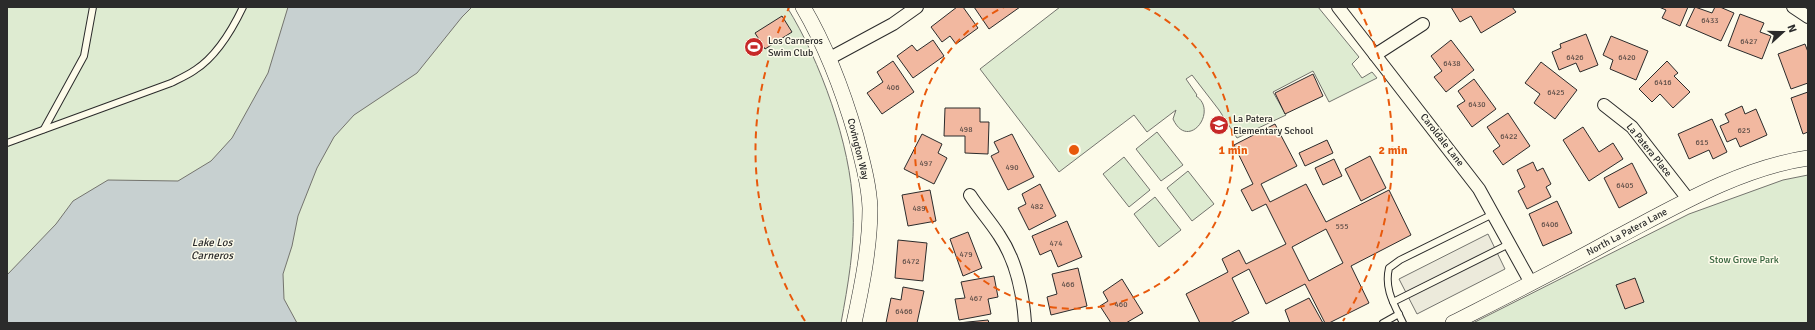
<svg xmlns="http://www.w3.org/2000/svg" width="1815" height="330" font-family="Signika,sans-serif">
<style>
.green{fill:#deebd1;stroke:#74746e}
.parking{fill:#eceadb;stroke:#74746e}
.water{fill:#c7d0d0;stroke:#74746e}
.building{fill:#f2b8a0;stroke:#2b2b2b;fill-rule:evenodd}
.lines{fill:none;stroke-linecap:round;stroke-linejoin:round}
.service-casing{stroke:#2b2b2b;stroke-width:8}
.minor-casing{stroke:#2b2b2b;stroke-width:14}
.tertiary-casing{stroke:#2b2b2b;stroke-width:16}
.service{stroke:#fdfbea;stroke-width:6}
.minor{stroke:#fdfbea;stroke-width:12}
.tertiary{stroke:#fdfbea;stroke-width:15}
.ring{fill:none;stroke:#e8590c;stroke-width:2;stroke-dasharray:7 5}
.labels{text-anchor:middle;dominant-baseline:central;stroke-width:3;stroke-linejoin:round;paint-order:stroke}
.number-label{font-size:8px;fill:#5d4e48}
.poi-label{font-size:10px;fill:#2b2b2b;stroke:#fdfbea;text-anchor:start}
.street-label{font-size:10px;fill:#2b2b2b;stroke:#fdfbea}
.park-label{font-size:10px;fill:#34623c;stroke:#fdfbea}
.water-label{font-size:11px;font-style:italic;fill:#2b2b2b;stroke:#fdfbea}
.centre{fill:#e8590c;stroke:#fdfbea;stroke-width:2}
.ring-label{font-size:12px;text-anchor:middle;font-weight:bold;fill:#e8590c;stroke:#fdfbea;stroke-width:3;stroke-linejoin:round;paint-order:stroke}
</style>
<rect width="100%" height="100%" fill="#fdfbea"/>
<g class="green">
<path d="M7 7H787C820 60 851 145 853 208 855 246 848 285 841 323H7Z"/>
<path d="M1060 7H1318L1359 57 1352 64 1362 78 1372 72 1377 78 1329 102 1313 71 1273 92 1286 115 1237 138 1219 110 1192 75 1186 79 1197 95 1196 96C1219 111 1188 152 1173 119L1176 110 1147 132 1134 115 1059 172 980 69Z"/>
<path d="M1157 132 1183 165 1161 181 1136 149Z"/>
<path d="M1124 157 1150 190 1129 207 1103 174Z"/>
<path d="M1188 171 1214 204 1192 221 1167 188Z"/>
<path d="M1808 175V323H1473L1689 214 1783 180Z"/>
<path d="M1155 197 1181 230 1159 247 1134 214Z"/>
</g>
<path class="parking" d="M1488 234 1505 269 1417 314 1399 279Z"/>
<path class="water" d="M288 7H472L462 17 417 73 354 115 334 137 317 168 298 216 292 246 283 274 284 299 297 323H7V275L56 224 73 201 108 180 178 181 211 161 232 138 268 73Z"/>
<g class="building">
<path d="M957 7H963L978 28 956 44 950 36 942 42 931 27Z"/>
<path d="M974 7H1020L989 29Z"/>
<path d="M1451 7H1512L1516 12 1481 33 1471 16 1460 22Z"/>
<path d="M1659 7H1688L1680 26 1662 18 1666 10Z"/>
<path d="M1695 7 1712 13 1715 7H1720L1734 13 1721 41 1686 26Z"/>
<path d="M1740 14 1764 23 1760 32 1771 36 1762 59 1728 46Z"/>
<path d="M782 16 792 32 765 49 755 33Z"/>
<path d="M1586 34 1598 65 1580 72 1576 63 1559 70 1552 52 1561 48 1560 44Z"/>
<path d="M1611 36 1648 51 1636 80 1610 69 1613 60 1603 55Z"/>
<path d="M933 40 944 56 913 78 897 56 912 45 917 51Z"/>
<path d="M1451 40 1474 70 1446 92 1434 77 1442 71 1431 56Z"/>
<path d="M1805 44 1808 52V83L1791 89 1778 54Z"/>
<path d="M893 61 914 92 882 114 867 93 883 82 877 72Z"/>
<path d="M1667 61 1678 73 1674 76 1690 92 1673 108 1660 94 1652 102 1639 89Z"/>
<path d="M1541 62 1577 90 1555 119 1534 103 1540 94 1525 83Z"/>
<path d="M1313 74 1323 96 1285 114 1275 93Z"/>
<path d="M1474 79 1496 109 1472 127 1457 106 1465 101 1458 91Z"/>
<path d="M1808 92V132L1803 134 1791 98Z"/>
<path d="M1742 106 1745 114 1756 109 1767 135 1740 147 1736 138 1727 142 1720 126 1729 122 1725 114Z"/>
<path d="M945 108H980V122H989L988 154 965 153V136H944Z"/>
<path d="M1508 113 1530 146 1503 165 1493 151 1500 146 1487 127Z"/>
<path d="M1712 119 1727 152 1713 159 1709 150 1689 159 1678 134Z"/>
<path d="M1275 124 1297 166 1261 184 1270 202 1306 184 1326 222 1389 190 1411 235 1351 266 1369 303 1329 323H1325L1305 284 1266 304 1249 269 1232 278 1249 313 1230 323H1200L1186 294 1228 272 1222 259 1239 250 1246 264 1286 244 1266 204 1252 211 1241 190 1253 184 1234 145ZM1326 229 1343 263 1309 281 1292 247Z"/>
<path d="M1583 127 1599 152 1613 143 1623 159 1589 181 1563 140Z"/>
<path d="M922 134 942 144 938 153 947 158 934 184 904 169Z"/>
<path d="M1012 134 1034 177 1008 190 991 156 999 152 994 142Z"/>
<path d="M1327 140 1333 153 1305 166 1299 153Z"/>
<path d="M1370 156 1386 188 1361 201 1345 169Z"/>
<path d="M1334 159 1342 176 1323 185 1315 168Z"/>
<path d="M1533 162 1537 171 1543 168 1551 184 1546 187 1551 197 1527 209 1518 191 1525 187 1517 170Z"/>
<path d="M1632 163 1647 193 1619 208 1604 178Z"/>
<path d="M1040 184 1056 216 1029 230 1018 208 1026 204 1022 194Z"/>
<path d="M930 190 936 221 908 226 902 195Z"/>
<path d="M1557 201 1572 233 1543 246 1529 214Z"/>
<path d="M1067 221 1082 257 1058 267 1051 250 1040 255 1032 236Z"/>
<path d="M968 232 982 268 963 276 950 239Z"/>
<path d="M898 240 927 243 923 281 895 278Z"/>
<path d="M1078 268 1087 306 1051 315 1047 297 1057 294 1052 274Z"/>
<path d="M994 276 998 297 988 299 991 314 959 320 955 299 965 298 961 282Z"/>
<path d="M1635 278 1644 302 1625 309 1616 285Z"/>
<path d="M1122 279 1143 313 1126 323H1111L1100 306 1108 301 1103 292Z"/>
<path d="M903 287 924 291 917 323H886L891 298 901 300Z"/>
<path d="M1309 298 1323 323H1290L1285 310Z"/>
<path d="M988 320 989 323H958Z"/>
</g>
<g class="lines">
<defs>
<g id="service">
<path d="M44 129 84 56 93 7"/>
<path d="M7 143 171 83C179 79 188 75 195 70 217 56 232 30 243 7"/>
<path d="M1393 302 1509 244"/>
<path d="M1383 323 1399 314"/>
<path d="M1403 323C1394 304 1384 289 1389 268L1400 260 1493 214"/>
</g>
<g id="minor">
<path d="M1338 7 1479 189 1531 283"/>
<path d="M1793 7 1808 17"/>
<path d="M1375 55 1423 24"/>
<path d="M830 58 893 24 917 7"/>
<path d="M1604 105 1632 127 1688 199"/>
<path d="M970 195C979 209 990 221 999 235 1016 260 1023 293 1025 323"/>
</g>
<g id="tertiary">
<path d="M803 7C827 48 843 91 856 136 862 160 869 184 870 208 870 246 862 286 854 323"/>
<path d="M1453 323C1506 296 1560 269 1612 240 1673 208 1739 168 1808 158"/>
</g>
</defs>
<use href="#service" class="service-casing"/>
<use href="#minor" class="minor-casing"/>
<use href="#tertiary" class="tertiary-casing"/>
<use href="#service" class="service"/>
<use href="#minor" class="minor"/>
<use href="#tertiary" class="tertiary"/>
</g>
<g class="ring">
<path d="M1144 7A159 159 0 1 1 1004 7"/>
<path d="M805 321A319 319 0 0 1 789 8M1359 8A319 319 0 0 1 1343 321"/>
</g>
<defs>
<symbol id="stadium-disc" viewBox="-11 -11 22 22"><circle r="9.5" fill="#c62828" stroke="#fdfbea"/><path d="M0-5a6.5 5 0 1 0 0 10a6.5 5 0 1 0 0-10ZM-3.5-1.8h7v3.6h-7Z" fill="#fff"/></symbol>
<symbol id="school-disc" viewBox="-11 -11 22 22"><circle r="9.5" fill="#c62828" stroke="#fdfbea"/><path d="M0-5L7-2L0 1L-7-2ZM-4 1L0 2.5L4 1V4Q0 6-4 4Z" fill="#fff"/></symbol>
</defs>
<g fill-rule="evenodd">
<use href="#stadium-disc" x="743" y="36" width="22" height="22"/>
<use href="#school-disc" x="1208" y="114" width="22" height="22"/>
</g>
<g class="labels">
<g class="number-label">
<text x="1710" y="20">6433</text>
<text x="1749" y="41">6427</text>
<text x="1575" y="57">6426</text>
<text x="1627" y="57">6420</text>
<text x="1452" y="63">6438</text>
<text x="1663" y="82">6416</text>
<text x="893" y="87">406</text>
<text x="1556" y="92">6425</text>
<text x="1477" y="104">6430</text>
<text x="966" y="129">498</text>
<text x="1744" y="130">625</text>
<text x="1509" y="136">6422</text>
<text x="1702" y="142">615</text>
<text x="926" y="163">497</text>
<text x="1012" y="167">490</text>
<text x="1625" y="185">6405</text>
<text x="1037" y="206">482</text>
<text x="919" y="208">489</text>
<text x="1550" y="224">6406</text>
<text x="1342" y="226">555</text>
<text x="1056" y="243">474</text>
<text x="966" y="254">479</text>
<text x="911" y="261">6472</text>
<text x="1068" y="284">466</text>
<text x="976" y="298">467</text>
<text x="1121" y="304">460</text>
<text x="904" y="311">6466</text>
</g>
<g class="poi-label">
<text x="768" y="41">Los Carneros<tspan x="768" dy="12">Swim Club</tspan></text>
<text x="1233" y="119">La Patera<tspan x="1233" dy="12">Elementary School</tspan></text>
</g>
<g class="street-label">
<text transform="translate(1442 140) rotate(52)">Caroldale Lane</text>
<text transform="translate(858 149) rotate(76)">Covington Way</text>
<text transform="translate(1649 150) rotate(51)">La Patera Place</text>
<text transform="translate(1627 232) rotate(-28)">North La Patera Lane</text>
</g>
<g class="park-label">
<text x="1744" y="260">Stow Grove Park</text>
</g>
<g class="water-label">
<text x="212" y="242">Lake Los<tspan x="212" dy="13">Carneros</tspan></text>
</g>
</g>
<circle cx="1074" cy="150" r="6" class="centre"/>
<g class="ring-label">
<text x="1233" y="154">1 min</text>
<text x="1393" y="154">2 min</text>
</g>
<rect width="1815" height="330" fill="none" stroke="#2b2b2b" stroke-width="16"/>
<g transform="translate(1783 32) rotate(69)" stroke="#fdfbea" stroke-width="3" paint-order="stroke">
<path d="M0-3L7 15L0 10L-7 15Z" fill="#2b2b2b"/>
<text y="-6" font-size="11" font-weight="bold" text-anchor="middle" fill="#2b2b2b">N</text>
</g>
</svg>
